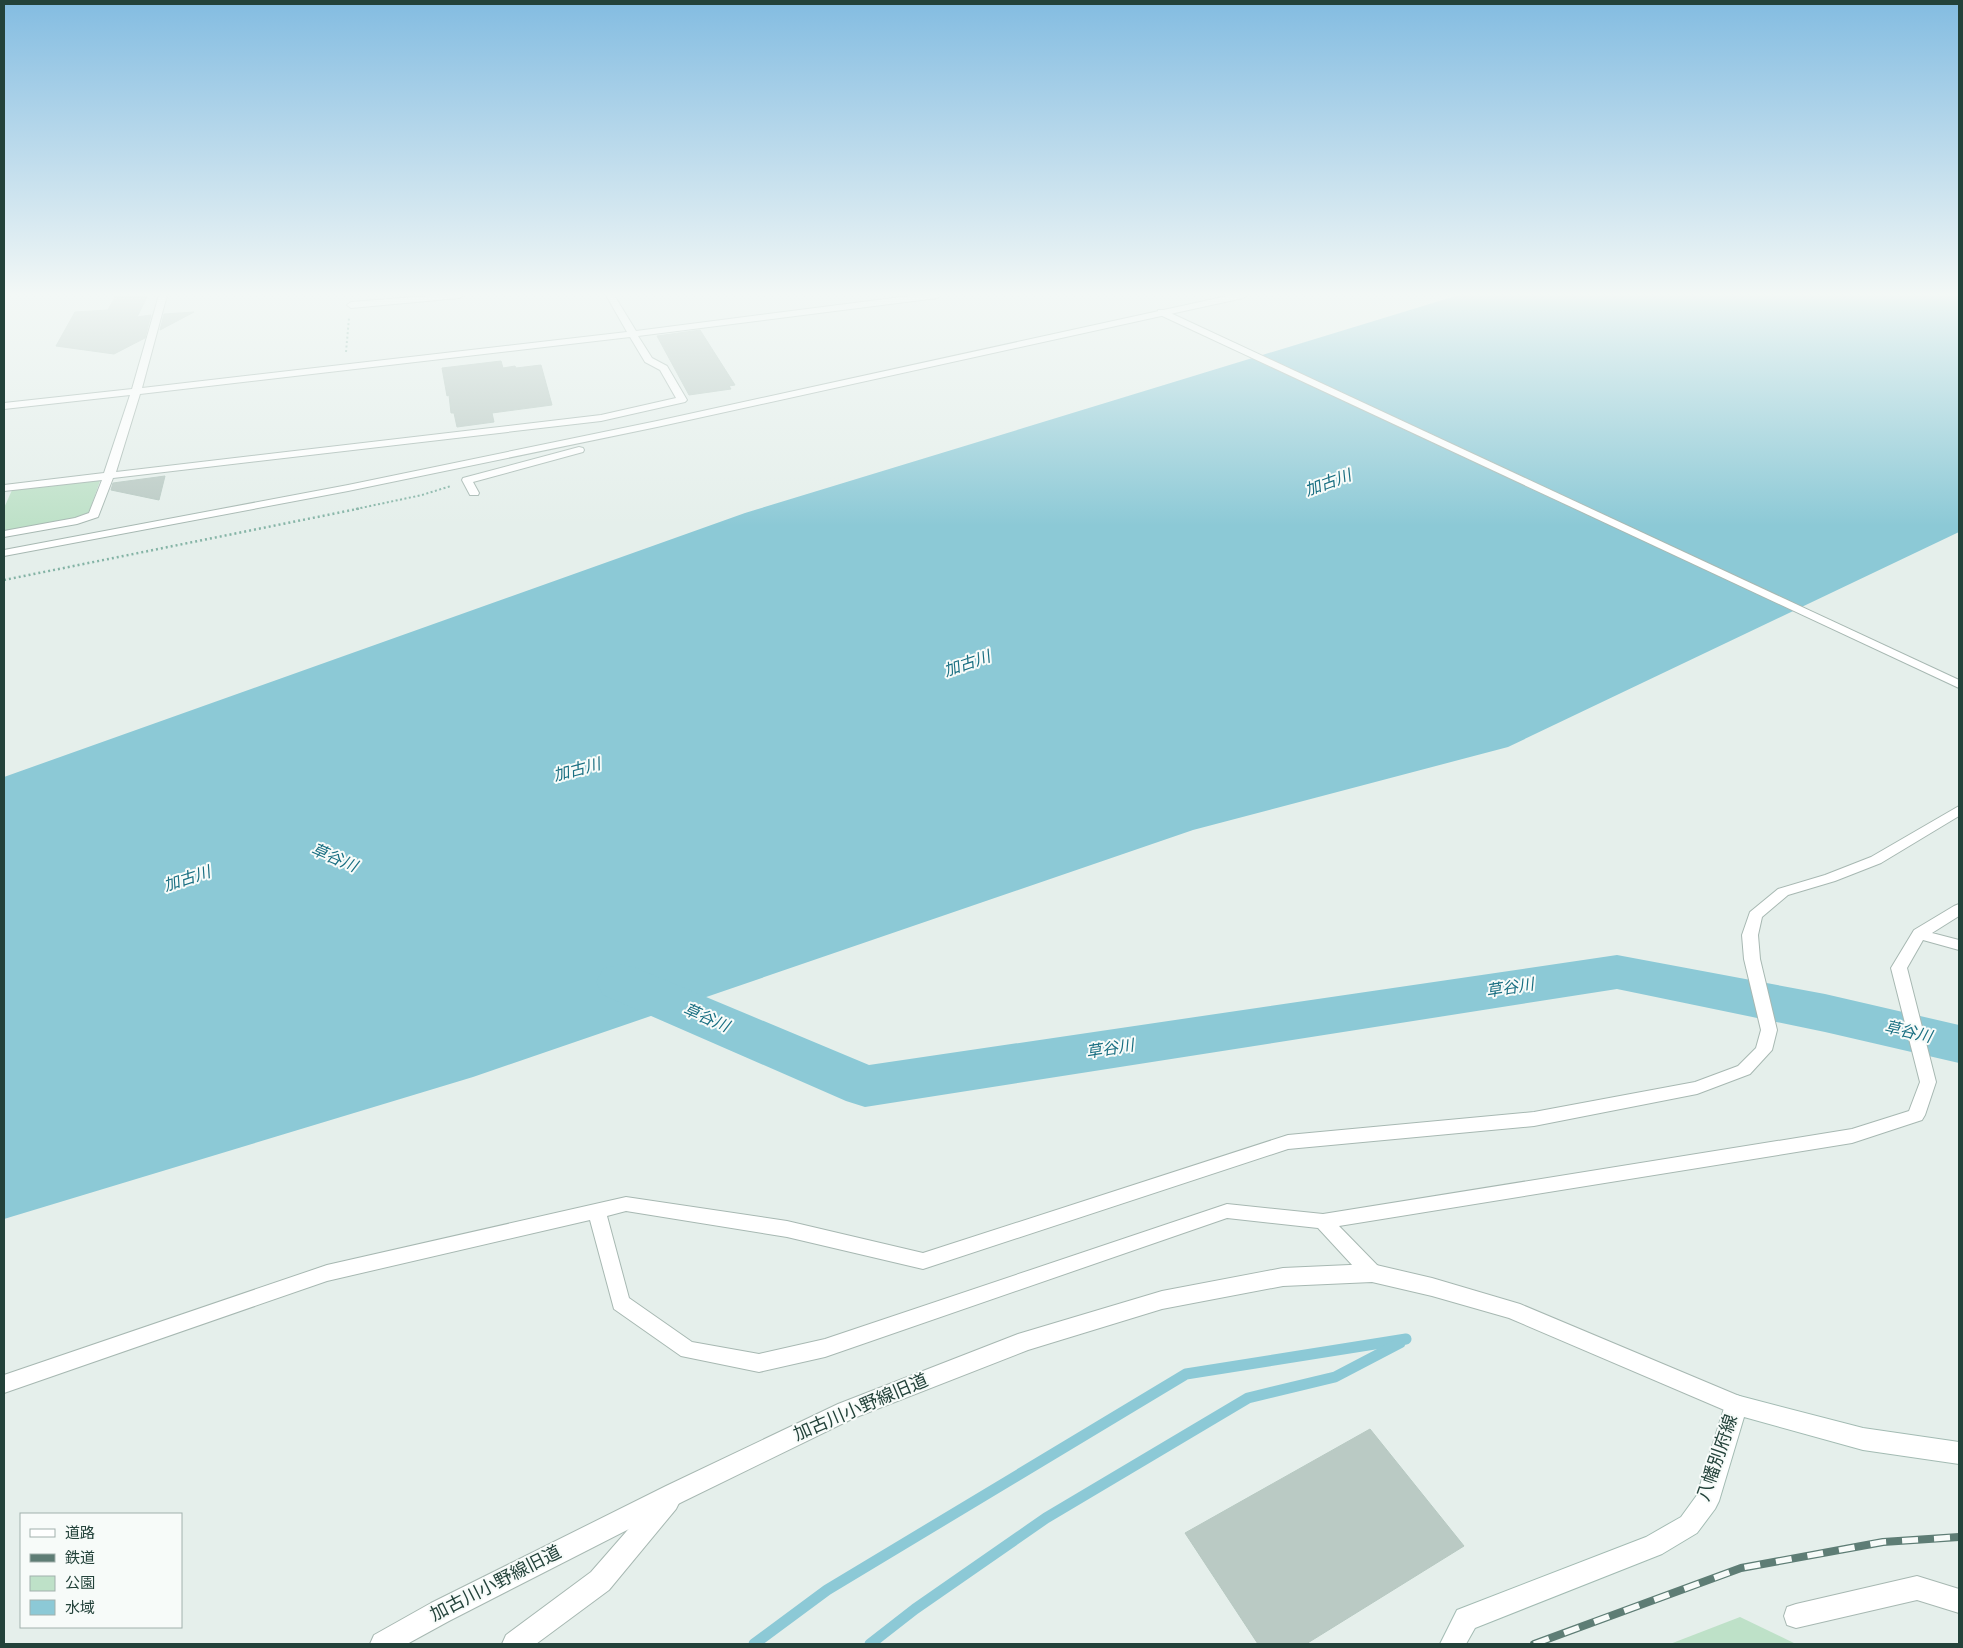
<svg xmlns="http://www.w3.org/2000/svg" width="1963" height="1648" font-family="'Alegreya Sans','Noto Sans JP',sans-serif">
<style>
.green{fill:#bee1c8}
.water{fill:#8cc9d6}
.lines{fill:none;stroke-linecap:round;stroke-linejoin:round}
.stream{stroke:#8cc9d6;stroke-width:11}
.river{fill:#8cc9d6;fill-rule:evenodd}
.building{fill:#bacac4;stroke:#b7c9c2}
.service-casing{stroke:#a7b8b2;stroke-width:2}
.minor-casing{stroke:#a7b8b2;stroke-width:2}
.tertiary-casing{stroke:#a7b8b2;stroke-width:2}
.secondary-casing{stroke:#a3bbb3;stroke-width:2}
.path-far1{stroke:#85b4a6;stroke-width:2;stroke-dasharray:2 2.5;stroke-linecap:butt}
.path{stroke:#85b4a6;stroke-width:2.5;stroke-dasharray:2 3;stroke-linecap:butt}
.service{fill:#fff;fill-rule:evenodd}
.minor{fill:#fff;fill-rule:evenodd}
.tertiary{fill:#fff;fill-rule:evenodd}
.secondary{fill:#fff;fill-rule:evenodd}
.rail-casing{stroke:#5e7d75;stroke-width:8}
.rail{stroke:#f7fbf9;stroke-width:5.5;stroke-dasharray:16;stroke-linecap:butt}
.labels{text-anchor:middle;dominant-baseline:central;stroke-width:4;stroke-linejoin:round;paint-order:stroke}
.water-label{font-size:16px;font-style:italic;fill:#196f82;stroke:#f7fbf9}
.near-street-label{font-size:18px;fill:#23423a;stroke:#f7fbf9}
</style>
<rect width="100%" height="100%" fill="#e5efeb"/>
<g class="green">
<path d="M99 480 100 481 88 515 70 520 4 532V508L12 490Z"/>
<path d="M1740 1617 1796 1644H1670Z"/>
</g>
<path class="water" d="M1459 295H1959V532L1508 747 1193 830 473 1077 4 1219V777L745 513Z"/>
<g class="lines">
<g class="stream">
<path d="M754 1644 827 1590 1186 1374 1406 1339"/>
<path d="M870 1644 915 1609 1046 1518 1248 1398 1335 1377 1400 1343"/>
</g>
<path class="river" d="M1617 955 1825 994 1959 1025V1063L1825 1032 1617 989 865 1107 846 1101 603 995 596 982 603 969 621 964 639 969 869 1065Z"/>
</g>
<g class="building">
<path d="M116 295H148L137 317 151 315 145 338 114 354 56 346 75 312 108 310Z"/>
<path d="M194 312 160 330 164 314Z"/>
<path d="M700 330 735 385 729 386 731 389 689 395 657 336Z"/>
<path d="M501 361 503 368 515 366 516 368 541 365 552 405 492 413 494 422 457 427 454 413H451L449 395 447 396 442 368Z"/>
<path d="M165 476 159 500 111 490 113 483Z"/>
<path d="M1370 1429 1464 1546 1306 1644H1258L1185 1533Z"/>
</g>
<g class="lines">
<defs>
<g id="service">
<path d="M1158 310H1164L1959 680V688L1158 314Z"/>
<path d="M1959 806V816L1881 863 1835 881 1788 895 1762 917 1758 935 1760 959 1777 1030 1772 1050 1750 1074 1697 1094 1534 1126 1288 1149 923 1269 787 1237 626 1211 607 1216 629 1298 692 1342 759 1354 825 1339 1227 1204 1323 1214 1852 1129 1909 1111 1920 1082 1891 968 1914 930 1954 906 1959 904V916L1932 933 1959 940V950L1923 940 1907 968 1936 1082 1925 1115 1922 1120 1852 1143 1339 1226 1379 1267 1381 1273 1379 1279 1372 1281 1365 1279 1318 1228 1227 1218 825 1357 759 1372 681 1356 614 1309 590 1220 327 1281 4 1393V1375L327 1265 626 1197 787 1221 923 1253 1288 1135 1534 1112 1695 1082 1738 1066 1756 1048 1761 1030 1744 959 1742 935 1750 912 1778 889 1825 875 1871 857Z"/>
</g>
<g id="minor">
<path d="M159 295H167L142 388 627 332 606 295H614L636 331 917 295H941L937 298 638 336 652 358 667 366 687 400 685 402 601 421 113 478 98 517 77 524 4 537V531L75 518 89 513 102 480 4 491V485L104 473 130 395 4 409V403L132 389ZM630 337 645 362 660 370 676 398 601 415 116 472 140 394Z"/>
<path d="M441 295H463L459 298 351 308 347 305 351 302Z"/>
<path d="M1232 295H1247L1243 298 657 427 348 491 4 556V550L348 485 657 421Z"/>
<path d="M579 447 583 448 584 450 583 452 473 482 479 493 478 495H470L462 480 463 478Z"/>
<path d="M668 1490 676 1493 680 1501 676 1509 609 1590 536 1644H502L506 1635 591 1572 660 1493Z"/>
<path d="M1917 1576 1959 1589V1613L1917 1600 1796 1628 1787 1625 1784 1616 1787 1607 1796 1604Z"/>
</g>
<path id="tertiary" d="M1372 1264 1432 1278 1520 1304 1744 1398 1747 1405 1744 1412 1736 1415 1509 1318 1432 1296 1372 1282 1283 1286 1162 1309 1028 1350 854 1418 682 1502 449 1621 407 1644H370L374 1635 431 1603 666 1486 838 1404 1018 1334 1162 1291 1283 1268Z"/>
<path id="secondary" d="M1736 1395 1863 1428 1959 1442V1464L1863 1450 1744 1417 1719 1501 1715 1509 1697 1533 1662 1554 1475 1628 1466 1644H1440L1457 1610 1646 1537 1681 1517 1697 1495 1725 1405 1728 1398Z"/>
</defs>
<use href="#service" class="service-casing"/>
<use href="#minor" class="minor-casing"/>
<use href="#tertiary" class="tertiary-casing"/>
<use href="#secondary" class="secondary-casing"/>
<g class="path-far1">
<path d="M346 352 349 318"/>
<path d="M356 509 422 495 451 486"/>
</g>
<path class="path" d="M4 580 362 508"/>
<use href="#service" class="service"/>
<use href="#minor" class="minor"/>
<use href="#tertiary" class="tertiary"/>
<use href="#secondary" class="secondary"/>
<defs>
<path id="rail" d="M1534 1644 1741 1568 1883 1542 1959 1537"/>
</defs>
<use href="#rail" class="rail-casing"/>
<use href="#rail" class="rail"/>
</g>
<linearGradient id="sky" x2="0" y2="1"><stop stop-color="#83bce1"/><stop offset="0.56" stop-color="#f3f8f6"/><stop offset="1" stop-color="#f3f8f6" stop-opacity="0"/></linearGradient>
<rect width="1963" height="526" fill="url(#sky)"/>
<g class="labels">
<g class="water-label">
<text transform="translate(1328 483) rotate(-20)">加古川</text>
<text transform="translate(967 664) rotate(-19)">加古川</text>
<text transform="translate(577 770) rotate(-15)">加古川</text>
<text transform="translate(334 858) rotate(23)">草谷川</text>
<text transform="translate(187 879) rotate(-18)">加古川</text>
<text transform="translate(1510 988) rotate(-9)">草谷川</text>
<text transform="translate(706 1018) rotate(23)">草谷川</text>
<text transform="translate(1908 1032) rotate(13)">草谷川</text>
<text transform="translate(1110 1049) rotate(-9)">草谷川</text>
</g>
<g class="near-street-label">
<text transform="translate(861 1408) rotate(-23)">加古川小野線旧道</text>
<text transform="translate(1718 1458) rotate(-71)">八幡別府線</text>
<text transform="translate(496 1584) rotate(-27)">加古川小野線旧道</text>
</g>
</g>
<rect width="1963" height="1648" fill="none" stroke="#23423a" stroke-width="10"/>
<rect x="20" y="1513" width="162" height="115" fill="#f7fbf9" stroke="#a2b1ad"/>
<rect x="30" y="1529" width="25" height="8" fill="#ffffff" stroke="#a2b1ad"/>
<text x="65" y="1538" font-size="15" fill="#23423a">道路</text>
<rect x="30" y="1554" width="25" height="8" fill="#5e7d75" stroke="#a2b1ad"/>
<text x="65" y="1563" font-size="15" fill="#23423a">鉄道</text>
<rect x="30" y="1576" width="25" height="15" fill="#bee1c8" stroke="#a2b1ad"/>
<text x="65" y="1588" font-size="15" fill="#23423a">公園</text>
<rect x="30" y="1600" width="25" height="15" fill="#8cc9d6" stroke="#a2b1ad"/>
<text x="65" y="1613" font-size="15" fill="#23423a">水域</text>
</svg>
